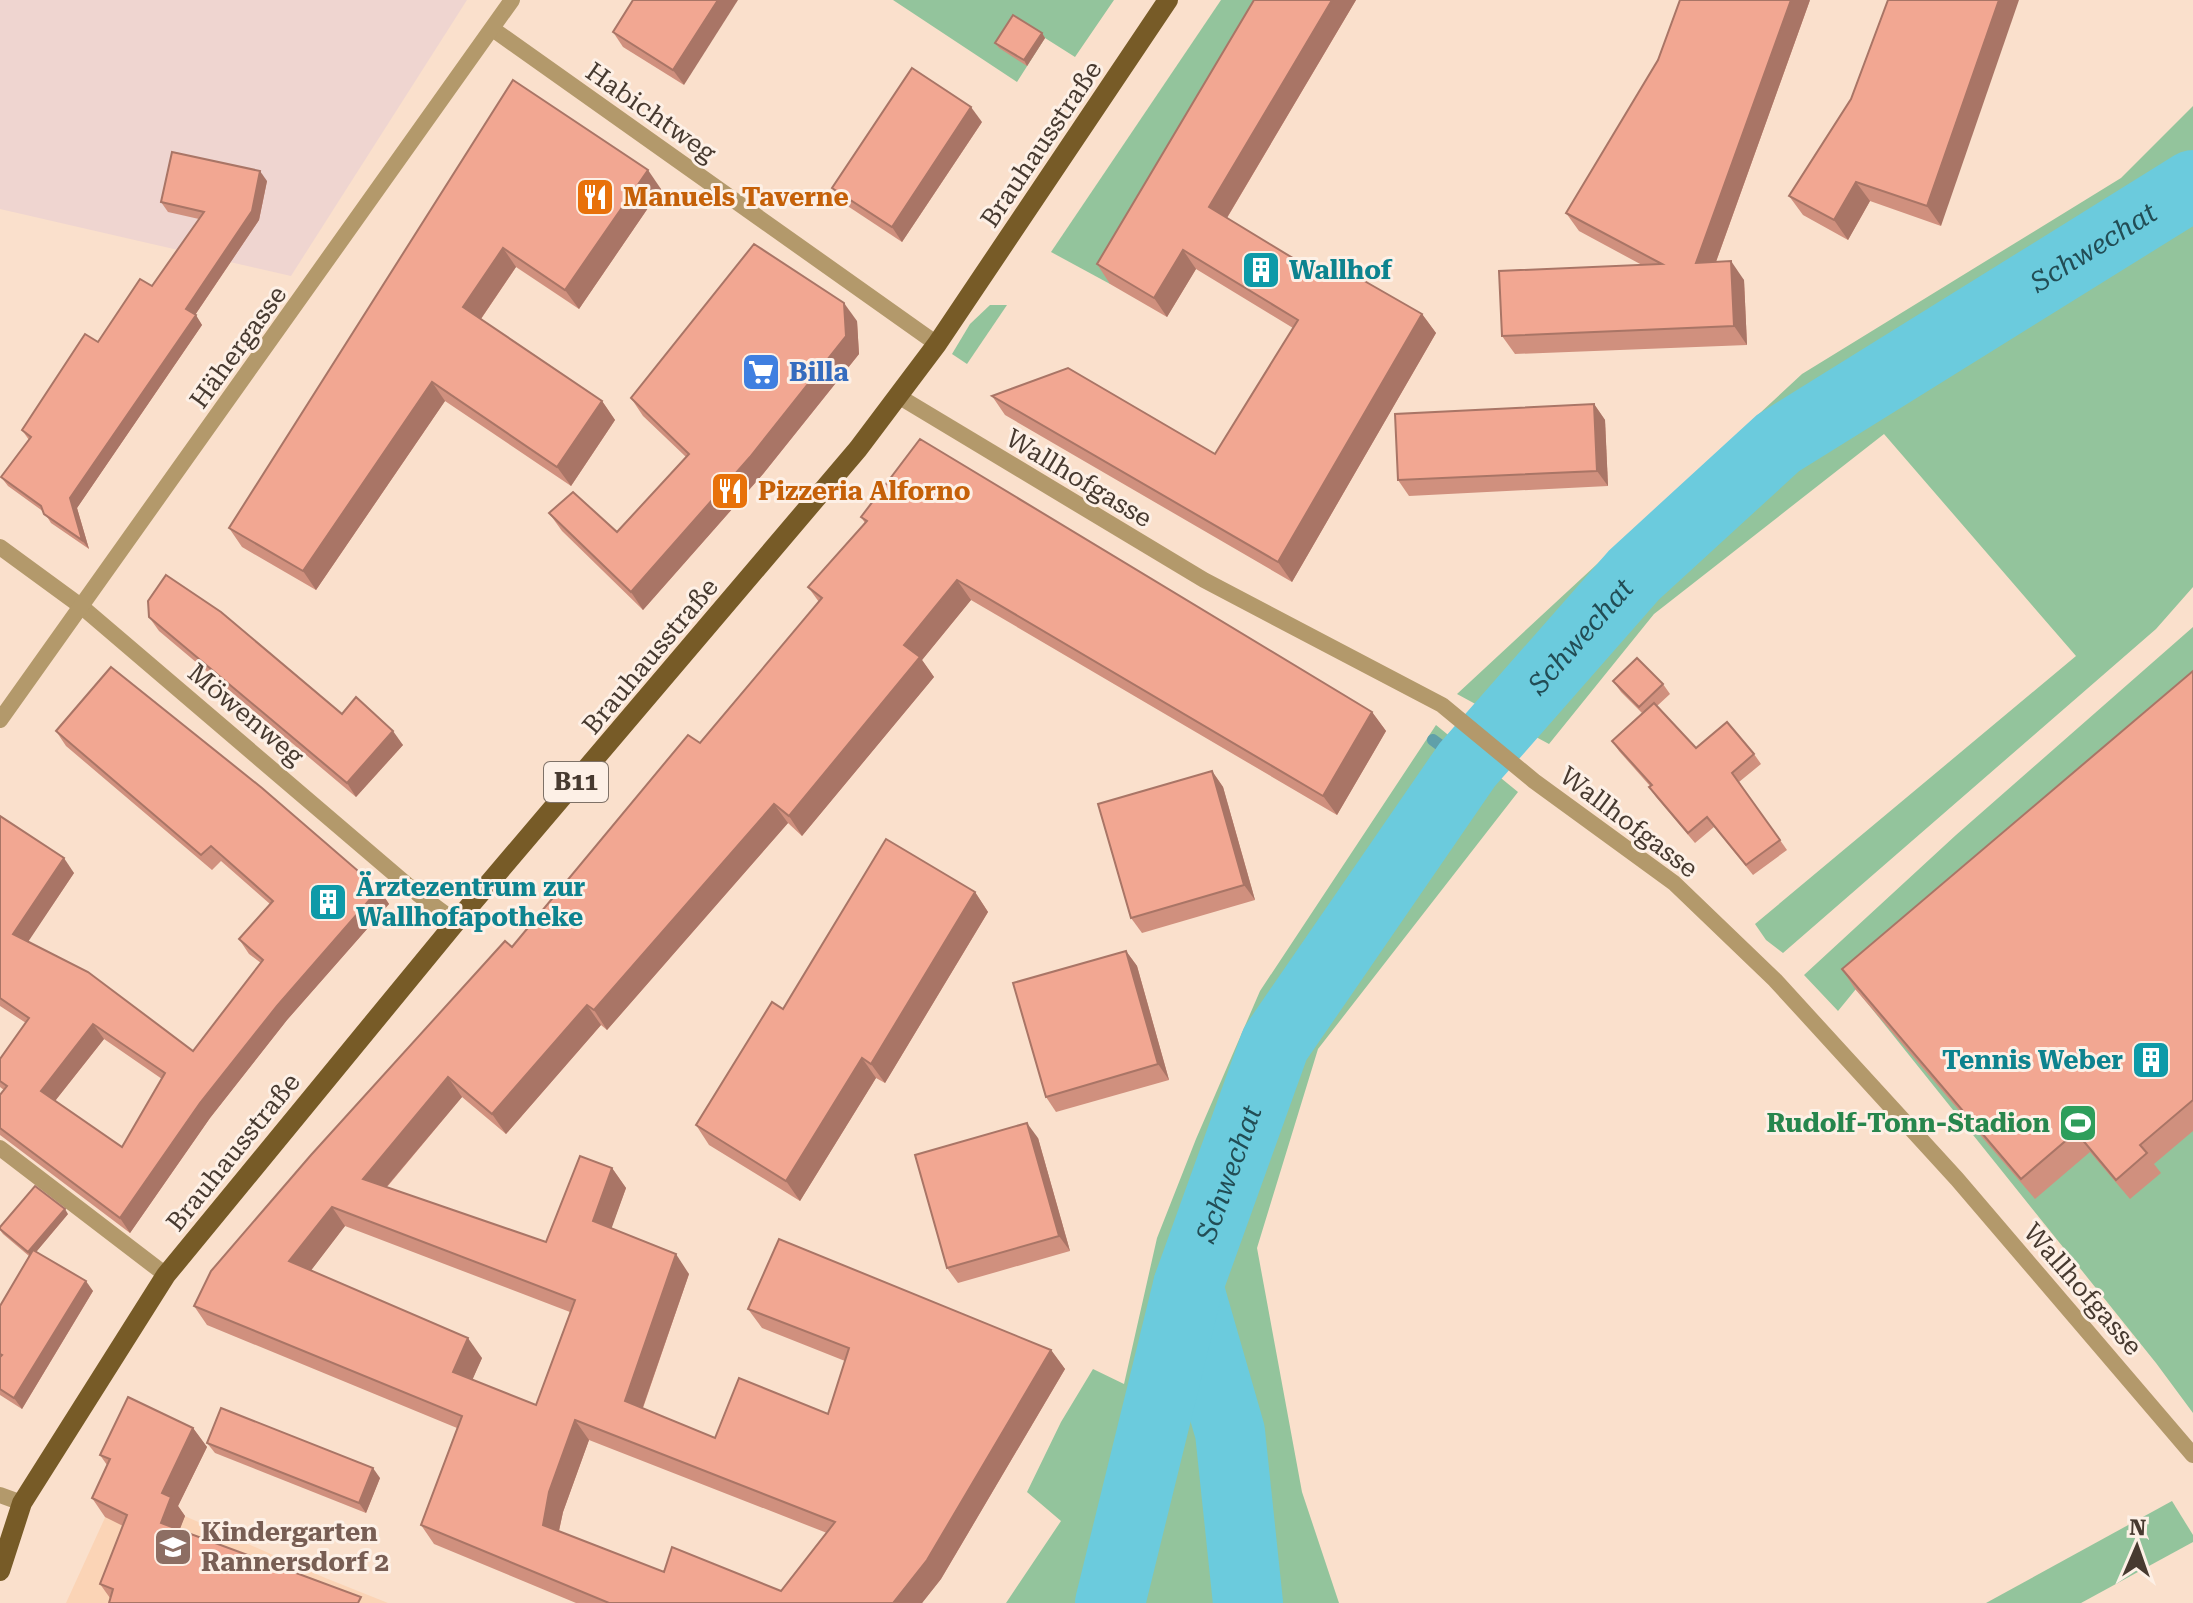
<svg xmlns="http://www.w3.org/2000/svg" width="2193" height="1603" font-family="'Roboto Serif',serif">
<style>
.industrial{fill:#efd5d0}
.built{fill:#fbd4b6}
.green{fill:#93c49c}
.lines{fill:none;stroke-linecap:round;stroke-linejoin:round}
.stream{stroke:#60a0a9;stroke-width:12}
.river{stroke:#6bcbdd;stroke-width:70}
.street{stroke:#b3996b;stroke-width:16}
.primary{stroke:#775b27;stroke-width:20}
.wall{fill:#d0907e;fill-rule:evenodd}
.shaded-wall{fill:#a97566}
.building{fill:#f2a792;stroke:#a97566;stroke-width:2;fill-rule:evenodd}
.labels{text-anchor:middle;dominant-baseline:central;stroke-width:6;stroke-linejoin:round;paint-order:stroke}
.shield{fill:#fdf0e6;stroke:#7e7167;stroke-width:2}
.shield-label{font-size:24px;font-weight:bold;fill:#473a30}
.street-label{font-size:26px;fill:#473a30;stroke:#fdf0e6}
.food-label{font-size:26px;font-weight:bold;fill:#c56008;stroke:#fdf0e6;text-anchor:start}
.culture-label{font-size:26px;font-weight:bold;fill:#0d838f;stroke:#fdf0e6;text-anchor:start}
.shop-label{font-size:26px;font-weight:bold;fill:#366cbe;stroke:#fdf0e6;text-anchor:start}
.leisure-label{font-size:26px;font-weight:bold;fill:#27864d;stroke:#fdf0e6;text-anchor:end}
.education-label{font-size:26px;font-weight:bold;fill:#785e54;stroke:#fdf0e6;text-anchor:start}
.water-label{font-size:28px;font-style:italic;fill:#224d55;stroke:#fdf0e6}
</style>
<rect width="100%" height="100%" fill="#fae0cc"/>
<path class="industrial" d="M0 0H467L291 276 0 209Z"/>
<path class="built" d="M119 1487 323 1577 388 1603H66Z"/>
<g class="green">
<path d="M893 0H1114L1075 57 1045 38 1017 82Z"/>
<path d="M1221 0H1279L1110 284 1051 252Z"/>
<path d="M2193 106V587L2156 629 1783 953 1766 940 1755 924 2076 656 1884 434 1654 614 1549 744 1457 694 1802 374 2121 178Z"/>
<path d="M990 305H1007L967 364 952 354 970 324Z"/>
<path d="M2193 627V1413L2156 1363 1856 989 1838 1011 1804 975 1956 835Z"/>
<path d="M1436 725 1518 792 1318 1049 1257 1248 1302 1492 1339 1603H1006L1061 1521 1027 1492 1061 1422 1093 1369 1124 1384 1157 1238 1196 1139 1260 991Z"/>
<path d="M2172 1501 2193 1535V1542L2081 1603H1986Z"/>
</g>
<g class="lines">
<path class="stream" d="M1433 740 1467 765"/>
<g class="river">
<path d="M1188 1286 1230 1432 1248 1603"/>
<path id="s1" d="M1110 1603 1188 1286 1275 1044 1467 765 1634 575 1778 443 2193 185"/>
</g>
<g class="street">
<path d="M494 30 937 344"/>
<path d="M898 396 1204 580 1442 705 1534 781 1674 883 1775 980 1957 1179 2193 1455"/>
<path d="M0 547 82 607 418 894 456 922"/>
<path d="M0 720 512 0"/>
<path d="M0 1148 166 1275"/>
<path d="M0 1495 22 1503"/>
</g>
<path class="primary" d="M0 1571 22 1503 166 1275 456 922 858 449 937 344 1168 0"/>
</g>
<g class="wall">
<path d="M633 0 684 85 623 47 613 32Z"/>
<path d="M1254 0H1356L1227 218 1324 277 1422 314 1436 333 1292 582 1005 415 992 396 1215 454 1293 328 1196 269 1167 317 1110 284 1097 264Z"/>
<path d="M1810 0 1716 262 1744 280 1747 345 1515 354 1502 336 1642 265 1579 231 1566 213Z"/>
<path d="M1888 0 1941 226 1870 201 1848 240 1803 215 1789 196 1851 99Z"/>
<path d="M1042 33 1045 38 1027 66 999 48 995 43Z"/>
<path d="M513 80 661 189 579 309 516 267 481 319 602 401 615 420 571 486 445 401 316 590 242 547 229 528Z"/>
<path d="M982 122 902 242 843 203 832 188Z"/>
<path d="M267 181 259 220 195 315 202 325 77 508 89 549 51 523 44 512 8 486 1 477 29 440 22 430 98 342 152 286 199 219 168 212 161 202Z"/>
<path d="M857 321 859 354 763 474 643 610 562 531 549 513 617 532 686 457 643 416 631 398Z"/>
<path d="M1594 404 1605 420 1608 486 1409 496 1398 480Z"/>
<path d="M861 517 1372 712 1386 731 1337 815 971 600 922 660 934 677 802 836 788 823 607 1030 601 1025 506 1134 462 1097 387 1187 546 1242 612 1168 626 1188 611 1228 689 1274 643 1408 715 1438 828 1414 845 1361 762 1328 748 1309 1051 1350 1065 1369 941 1579 922 1603H576L434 1544 421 1525 457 1428 207 1325 194 1306 512 947 700 743 819 602 808 587 865 523ZM345 1226 570 1312 536 1405 472 1380 482 1358 311 1270ZM589 1440 827 1533 781 1591 664 1572 559 1531 563 1512Z"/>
<path d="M149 617 342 714 403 745 356 797 159 631Z"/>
<path d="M2193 671V1131L2154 1164 2161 1173 2130 1199 2090 1152 2035 1199 1855 989 1842 969Z"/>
<path d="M1613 681 1663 684 1670 694 1657 706 1696 748 1754 754 1761 764 1739 782 1787 850 1753 875 1714 827 1695 843 1656 797 1649 787 1650 786 1619 751 1612 741 1642 713 1621 692Z"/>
<path d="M56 731 379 889 389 904 287 1020 210 1118 130 1233 0 1135V1095L4 1090 0 1087V1059L26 1023 0 1006V816L74 873 28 941 193 1051 261 963 249 954 239 939 270 904 221 861 212 870 66 746ZM104 1039 162 1079 122 1147 55 1101Z"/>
<path d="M1212 771 1223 787 1255 900 1142 933 1131 918Z"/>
<path d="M975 892 988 912 885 1083 876 1078 800 1201 709 1145 696 1125 783 1009Z"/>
<path d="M1126 951 1137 966 1169 1080 1056 1112 1046 1097Z"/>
<path d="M1038 1138 1070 1251 958 1283 947 1268Z"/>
<path d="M68 1214 36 1252 93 1291 22 1409 0 1395V1306L29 1256 3 1234 0 1230Z"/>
<path d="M193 1428 207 1447 178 1506 185 1516 179 1530 110 1598 100 1584 123 1526 105 1517 92 1498 107 1465 100 1455Z"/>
<path d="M207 1443 380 1478 366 1513 215 1453Z"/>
</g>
<g class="shaded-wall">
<path d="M718 0H738L684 85 673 70Z"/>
<path d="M1332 0H1356L1222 226 1209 207Z"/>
<path d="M1791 0H1810L1709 281 1696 263Z"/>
<path d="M1999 0H2019L1941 226 1927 206Z"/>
<path d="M1042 33 1045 38 1027 66 1024 60Z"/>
<path d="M971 107 982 122 902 242 892 227Z"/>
<path d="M648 170 661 189 579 309 565 290Z"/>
<path d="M260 171 267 181 259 220 193 318 186 309Z"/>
<path d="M1856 182 1870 201 1848 240 1834 220Z"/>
<path d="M503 248 516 267 476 326 463 307Z"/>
<path d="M1183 250 1196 269 1167 317 1154 298Z"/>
<path d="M1731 261 1744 280 1747 345 1734 326Z"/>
<path d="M844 303 857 321 859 354 763 474 643 610 631 592Z"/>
<path d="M1422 314 1436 333 1292 582 1278 562Z"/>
<path d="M196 315 202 325 77 508 89 549 82 540 70 498Z"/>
<path d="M432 382 445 401 316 590 303 571Z"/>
<path d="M602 401 615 420 571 486 557 467Z"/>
<path d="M1594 404 1605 420 1608 486 1597 471Z"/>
<path d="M957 580 971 600 922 660 934 677 802 836 789 816 904 645Z"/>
<path d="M1372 712 1386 731 1337 815 1323 796Z"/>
<path d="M393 731 403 745 356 797 347 783Z"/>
<path d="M1212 771 1223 787 1255 900 1244 885Z"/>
<path d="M774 804 788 823 607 1030 594 1010Z"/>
<path d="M64 858 74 873 24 948 13 934Z"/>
<path d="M379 889 389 904 287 1020 210 1118 130 1233 120 1218 200 1103 277 1006Z"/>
<path d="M975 892 988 912 885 1083 871 1064Z"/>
<path d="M1126 951 1137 966 1169 1080 1158 1064Z"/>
<path d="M587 1005 601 1025 506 1134 492 1114Z"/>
<path d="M93 1024 104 1039 51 1106 41 1091Z"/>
<path d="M862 1058 876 1078 800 1201 786 1181Z"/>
<path d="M448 1077 462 1097 377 1198 363 1179Z"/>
<path d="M1027 1123 1038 1138 1070 1251 1059 1236Z"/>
<path d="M612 1168 626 1188 607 1241 593 1221Z"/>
<path d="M332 1207 345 1226 303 1281 289 1261Z"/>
<path d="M65 1209 68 1214 31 1258 28 1252Z"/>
<path d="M676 1254 689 1274 638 1421 625 1401Z"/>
<path d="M86 1281 93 1291 22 1409 14 1398Z"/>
<path d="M468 1338 482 1358 467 1392 453 1372Z"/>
<path d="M1051 1350 1065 1369 941 1579 922 1603H893Z"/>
<path d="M575 1420 589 1440 563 1512 556 1544 543 1525 549 1492Z"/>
<path d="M193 1428 207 1447 178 1506 185 1516 175 1542 161 1523 162 1493Z"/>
<path d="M373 1468 380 1478 366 1513 359 1503Z"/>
</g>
<g class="building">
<path d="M633 0H718L673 70 613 32Z"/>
<path d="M1254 0H1332L1209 207 1324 277 1333 263 1422 314 1278 562 992 396 1068 368 1215 454 1298 320 1183 250 1154 298 1097 264Z"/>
<path d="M1680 0H1791L1696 263 1731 261 1734 326 1502 336 1499 271 1662 264 1566 213 1658 60Z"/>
<path d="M1888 0H1999L1927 206 1856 182 1834 220 1789 196 1851 99Z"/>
<path d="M1013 15 1042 33 1024 60 995 43Z"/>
<path d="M912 68 971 107 892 227 832 188Z"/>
<path d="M513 80 648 170 565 290 503 248 463 307 602 401 557 467 432 382 303 571 229 528Z"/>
<path d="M172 152 260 171 252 211 186 309 196 315 70 498 82 540 44 514 41 506 1 477 31 437 22 430 85 334 98 342 140 279 152 286 204 212 161 202Z"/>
<path d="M754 244 844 303 846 336 750 457 631 592 549 513 573 492 617 532 689 454 631 398Z"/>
<path d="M1594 404 1597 471 1398 480 1395 414Z"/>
<path d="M920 439 1372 712 1323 796 957 580 904 645 920 657 789 816 774 804 594 1010 587 1005 492 1114 448 1077 363 1179 546 1242 580 1156 612 1168 593 1221 676 1254 625 1401 715 1438 739 1378 828 1414 849 1348 748 1309 779 1239 1051 1350 927 1560 893 1603H609L421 1525 462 1416 194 1306 211 1271 311 1155 505 941 512 947 688 735 700 743 822 598 808 587 867 521 861 517ZM332 1207 575 1300 536 1405 453 1372 468 1338 289 1261ZM575 1420 835 1522 781 1591 672 1547 664 1572 543 1525 549 1492Z"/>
<path d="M166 575 221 612 342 714 356 697 393 731 347 783 149 617 148 601Z"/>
<path d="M1637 658 1663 684 1639 707 1613 681Z"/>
<path d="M111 667 262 788 379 889 277 1006 200 1103 120 1218 0 1128V1095L7 1086 0 1081V1059L29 1018 0 998V816L64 858 13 934 88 972 193 1051 263 960 239 939 273 901 211 846 201 855 56 731ZM93 1024 165 1073 122 1147 41 1091Z"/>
<path d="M2193 671V1100L2140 1145 2147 1153 2116 1180 2076 1132 2021 1179 1842 969Z"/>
<path d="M1654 703 1696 748 1727 722 1754 754 1732 773 1780 840 1746 865 1707 817 1688 833 1649 787 1652 785 1612 741Z"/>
<path d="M1212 771 1244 885 1131 918 1098 804Z"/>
<path d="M886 839 975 892 871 1064 862 1058 786 1181 696 1125 772 1002 783 1009Z"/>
<path d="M1126 951 1158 1064 1046 1097 1013 983Z"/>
<path d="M1027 1123 1059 1236 947 1268 915 1155Z"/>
<path d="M35 1186 65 1209 28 1252 0 1229V1227Z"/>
<path d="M33 1250 86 1281 14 1398 0 1389V1357L2 1355 0 1354V1306Z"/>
<path d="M128 1397 193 1428 162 1493 171 1497 161 1523 361 1597 358 1603H109L113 1589 100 1584 127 1515 92 1498 110 1459 100 1455Z"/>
<path d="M221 1408 373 1468 359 1503 207 1443Z"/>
</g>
<defs>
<symbol id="restaurant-square" viewBox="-11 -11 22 22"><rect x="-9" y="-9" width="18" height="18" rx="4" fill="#e8710a" stroke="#fdf0e6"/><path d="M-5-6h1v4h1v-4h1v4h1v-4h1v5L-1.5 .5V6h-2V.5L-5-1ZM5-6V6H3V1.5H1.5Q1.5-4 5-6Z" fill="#fff"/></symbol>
<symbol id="building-square" viewBox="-11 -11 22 22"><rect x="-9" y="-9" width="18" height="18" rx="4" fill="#0f9aa8" stroke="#fdf0e6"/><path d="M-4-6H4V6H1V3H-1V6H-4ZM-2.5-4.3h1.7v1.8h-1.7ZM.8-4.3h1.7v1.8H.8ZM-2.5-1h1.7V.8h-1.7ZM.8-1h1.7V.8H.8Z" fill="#fff"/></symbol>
<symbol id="supermarket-square" viewBox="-11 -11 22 22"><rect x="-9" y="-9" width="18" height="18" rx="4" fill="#3f7fe0" stroke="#fdf0e6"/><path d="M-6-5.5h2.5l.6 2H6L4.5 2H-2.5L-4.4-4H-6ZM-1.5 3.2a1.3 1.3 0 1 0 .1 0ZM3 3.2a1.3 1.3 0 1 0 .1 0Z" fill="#fff"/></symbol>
<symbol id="stadium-square" viewBox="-11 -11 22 22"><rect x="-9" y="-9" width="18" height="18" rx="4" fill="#2e9e5b" stroke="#fdf0e6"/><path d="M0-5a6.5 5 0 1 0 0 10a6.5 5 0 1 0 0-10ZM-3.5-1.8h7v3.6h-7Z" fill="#fff"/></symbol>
<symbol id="school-square" viewBox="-11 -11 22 22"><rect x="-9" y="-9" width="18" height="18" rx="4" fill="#8d6e63" stroke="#fdf0e6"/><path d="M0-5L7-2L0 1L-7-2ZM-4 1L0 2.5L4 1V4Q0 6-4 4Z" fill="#fff"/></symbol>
</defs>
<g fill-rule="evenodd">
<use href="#restaurant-square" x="573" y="175" width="44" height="44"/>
<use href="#building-square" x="1239" y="248" width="44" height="44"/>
<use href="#supermarket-square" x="739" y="350" width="44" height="44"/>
<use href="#restaurant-square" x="708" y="469" width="44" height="44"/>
<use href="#building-square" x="306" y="880" width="44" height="44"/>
<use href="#building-square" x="2129" y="1038" width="44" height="44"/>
<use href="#stadium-square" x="2056" y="1101" width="44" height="44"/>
<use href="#school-square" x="151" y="1525" width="44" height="44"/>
</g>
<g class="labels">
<rect class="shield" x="544" y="762" width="64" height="40" rx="6"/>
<g class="shield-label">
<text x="576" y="782">B11</text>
</g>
<g class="street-label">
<text transform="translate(651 112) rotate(35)">Habichtweg</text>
<text transform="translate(1041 144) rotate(-56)">Brauhausstraße</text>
<text transform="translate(238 347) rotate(-54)">Hähergasse</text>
<text transform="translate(1079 478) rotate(31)">Wallhofgasse</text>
<text transform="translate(650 656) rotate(-50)">Brauhausstraße</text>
<text transform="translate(246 714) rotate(40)">Möwenweg</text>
<text transform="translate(1629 822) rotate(37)">Wallhofgasse</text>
<text transform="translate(233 1152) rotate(-51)">Brauhausstraße</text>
<text transform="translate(2083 1289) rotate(49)">Wallhofgasse</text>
</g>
<g class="food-label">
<text x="623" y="197">Manuels Taverne</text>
<text x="758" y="491">Pizzeria Alforno</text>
</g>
<g class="culture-label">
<text x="1289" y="270">Wallhof</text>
<text x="356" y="887">Ärztezentrum zur<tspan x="356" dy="30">Wallhofapotheke</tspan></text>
<text x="2123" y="1060" text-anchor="end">Tennis Weber</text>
</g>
<g class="shop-label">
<text x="789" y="372">Billa</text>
</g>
<g class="leisure-label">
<text x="2050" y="1123">Rudolf-Tonn-Stadion</text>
</g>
<g class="education-label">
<text x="201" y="1532">Kindergarten<tspan x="201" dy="30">Rannersdorf 2</tspan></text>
</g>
<g class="water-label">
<text stroke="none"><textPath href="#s1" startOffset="1742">Schwechat</textPath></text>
<text stroke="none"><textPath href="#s1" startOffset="1094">Schwechat</textPath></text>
<text stroke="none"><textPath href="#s1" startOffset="446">Schwechat</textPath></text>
</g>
</g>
<g transform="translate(2137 1547) rotate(2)" stroke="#fdf0e6" stroke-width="6" paint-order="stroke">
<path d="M0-6L14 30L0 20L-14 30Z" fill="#473a30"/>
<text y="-12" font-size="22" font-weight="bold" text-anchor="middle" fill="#473a30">N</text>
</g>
</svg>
